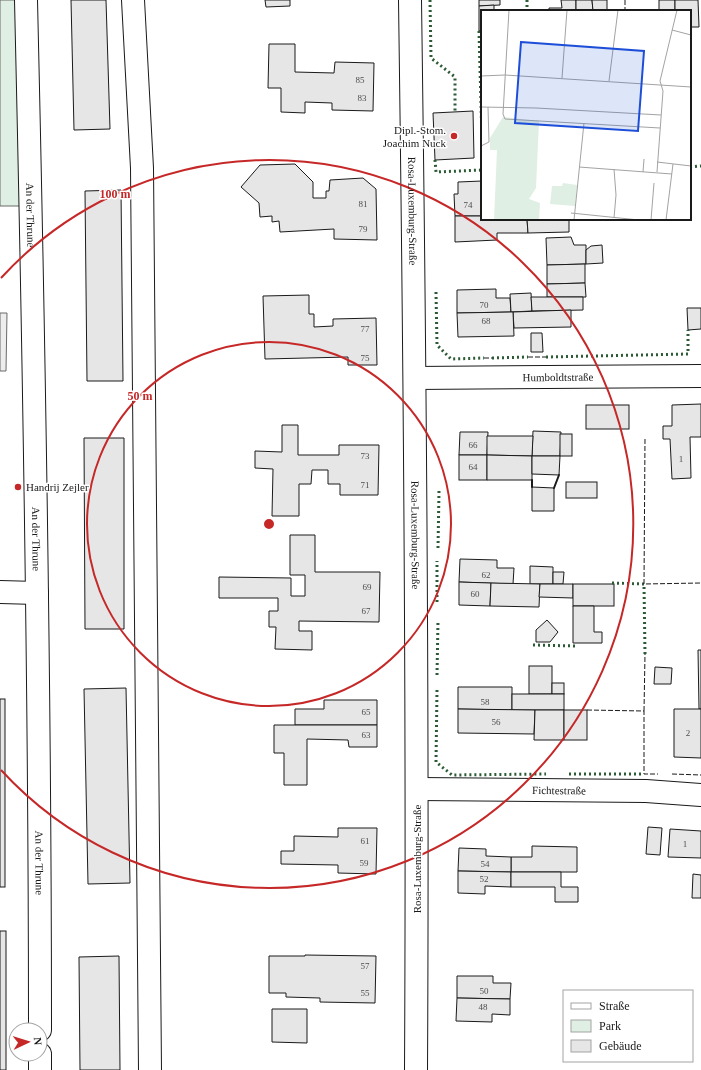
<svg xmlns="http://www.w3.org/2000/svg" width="701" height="1070" font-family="'Times New Roman',serif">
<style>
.green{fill:#e0efe3;stroke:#6a6a6a}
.parking{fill:#ededed;stroke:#6a6a6a}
.building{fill:#e6e6e6;stroke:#1a1a1a}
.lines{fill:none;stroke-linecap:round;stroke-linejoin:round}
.minor-casing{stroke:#1a1a1a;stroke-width:24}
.minor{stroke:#fff;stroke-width:22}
.hedge{stroke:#2b5a34;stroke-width:3;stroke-dasharray:2 3;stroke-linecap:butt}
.fence{stroke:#1a1a1a;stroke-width:1;stroke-dasharray:5 2;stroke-linecap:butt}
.wall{stroke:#1a1a1a;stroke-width:2}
.ring{fill:none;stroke:#c62828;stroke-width:2}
.poi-dot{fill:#c62828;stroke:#fff;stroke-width:1.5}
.labels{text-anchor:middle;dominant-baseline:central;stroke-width:3;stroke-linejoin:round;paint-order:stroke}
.number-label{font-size:9px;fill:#4d4d4d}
.poi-label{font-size:11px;fill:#1a1a1a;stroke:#fff;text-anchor:end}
.street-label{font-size:11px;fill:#1a1a1a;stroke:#fff}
.inset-road{fill:none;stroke:#a3a3a3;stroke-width:1}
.view{fill:#1d4ed8;fill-opacity:0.15;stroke:#1d4ed8;stroke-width:2}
.inset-edge{fill:none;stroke:#1a1a1a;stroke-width:2}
.centre{fill:#c62828;stroke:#fff;stroke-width:2}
.ring-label{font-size:12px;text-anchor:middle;font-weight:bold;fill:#c62828;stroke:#fff;stroke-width:3;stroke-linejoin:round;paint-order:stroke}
</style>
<rect width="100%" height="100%" fill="#fff"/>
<path class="green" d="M0 0H25L30 206H0Z"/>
<path class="parking" d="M0 313H7L6 371H0Z"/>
<g class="building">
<path d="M71 0H106L110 129 74 130Z"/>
<path d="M265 0H290V6L266 7Z"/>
<path d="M479 0H500V5L479 6Z"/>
<path d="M561 0H576V11H549V8H562Z"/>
<path d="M576 0H592L593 11H576Z"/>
<path d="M592 0H607V11H593Z"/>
<rect x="659" y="0" width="16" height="11"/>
<path d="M675 0H698L699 27H690V11H675Z"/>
<path d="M494 5V11H482V31H479V6Z"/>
<path d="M269 44H295V72L334 73 335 62 374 63 373 111 332 110V103L305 102V113L281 112V88H268Z"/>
<path d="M473 111 474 158 435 160 433 113Z"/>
<path d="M295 164 313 182V198H326V191H329L330 180 363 178 376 189 377 240 334 239V229L280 232 279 221 272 222V216L260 217 259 203 241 187 260 165Z"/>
<path d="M482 181V216H455L454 194H458V182Z"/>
<path d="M121 190 123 381H87L85 191Z"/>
<path d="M455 216H482V219H527L528 233H497V240L455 242Z"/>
<path d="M527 219H569V232L528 233Z"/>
<path d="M571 237 574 245H586V264L547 265 546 238Z"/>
<path d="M602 245 603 263 586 264V250L591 246Z"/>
<path d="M585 264V283L547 284V265Z"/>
<path d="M585 283 586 297H547V284Z"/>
<path d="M496 289V298H510L511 312 457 313V290Z"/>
<path d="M531 293 532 311 511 312 510 294Z"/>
<path d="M309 295V314H314V327L333 326V319L376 318 377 365H348V357L265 359 263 296Z"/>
<path d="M531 297H583V310L532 311Z"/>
<path d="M687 308H701V329L688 330Z"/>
<path d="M571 310V327L514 328 513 312Z"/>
<path d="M511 312H513L514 336 458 337 457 313Z"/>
<path d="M531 333H542L543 352H531Z"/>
<path d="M701 404V437H690L691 478 672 479 670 439H663V426H672V405Z"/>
<rect x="586" y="405" width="43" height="24"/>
<path d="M282 425H298V455H339V445H379L378 495H340V484H328V470H312L311 484H299V516H272L273 469 255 468V451L282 452Z"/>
<path d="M533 431 561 432 560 456H532Z"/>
<path d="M460 432H488L487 455H459Z"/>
<rect x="560" y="434" width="12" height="22"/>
<path d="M487 436H533L532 456 487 455Z"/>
<path d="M84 438H124V629H85Z"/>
<rect x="459" y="455" width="28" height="25"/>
<path d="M487 455 532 456V480H487Z"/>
<path d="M532 456H560L559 475 532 474Z"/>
<rect x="566" y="482" width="31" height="16"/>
<path d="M532 487 554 488V511H532Z"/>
<path d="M290 535H315V572H380L379 622 299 621V631H312V650L275 649 276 627H269V611H278V598H219V577L291 578V596H305V575H290Z"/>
<path d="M460 559 497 560V568H514L513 584 459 582Z"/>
<path d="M530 566 553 567V584H530Z"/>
<path d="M553 572H564L563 584H553Z"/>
<path d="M459 582 491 583 490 606 459 605Z"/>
<path d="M491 583 540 584 539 607 490 606Z"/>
<path d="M540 584H573V598L539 597Z"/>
<rect x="573" y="584" width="41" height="22"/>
<path d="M573 606H594V632H602V643H573Z"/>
<path d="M547 620 558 632 550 642H536V630Z"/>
<path d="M698 650H701V709H699Z"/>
<rect x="529" y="666" width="23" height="28"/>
<path d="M655 667 672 668 671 684H654Z"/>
<rect x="552" y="683" width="12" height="11"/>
<path d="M458 687H512V710L458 709Z"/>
<path d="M126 688 130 883 88 884 84 689Z"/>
<rect x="512" y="694" width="52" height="16"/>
<rect x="0" y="699" width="5" height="188"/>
<path d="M324 700H377V725H295V709H324Z"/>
<path d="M458 709 535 710 534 734 458 733Z"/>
<path d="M674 709H701V758L674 757Z"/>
<path d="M535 710H564V740H534Z"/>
<rect x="564" y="710" width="23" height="30"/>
<path d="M274 725H377V747H349L348 740 307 739V785H284V753H274Z"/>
<path d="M648 827 662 828 660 855 646 854Z"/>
<path d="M338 828H377L376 874 338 873V865L281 864V851H294V836L338 837Z"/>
<path d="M670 829 701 831V858L668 857Z"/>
<path d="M532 846 577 847V872H511V857H532Z"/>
<path d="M459 848 486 849V856L511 857V872L458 871Z"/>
<path d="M458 871 511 872V887L485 886V894L458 893Z"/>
<path d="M511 872H561V887H578V902H555V887H511Z"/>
<path d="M693 874 701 875V898H692Z"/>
<rect x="0" y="931" width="6" height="139"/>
<path d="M305 955 376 956 375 1003 320 1002V998L286 997V993H269V956H305Z"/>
<path d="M119 956 120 1070H80L79 957Z"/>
<path d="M457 976H493V983H511L510 999 457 998Z"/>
<path d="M457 998 510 999V1015L492 1014V1022L456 1021Z"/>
<path d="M272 1009H307V1043L272 1042Z"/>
</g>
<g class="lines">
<defs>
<g id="minor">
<path id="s1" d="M26 0C34 343 40 687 40 1030"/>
<path d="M133 0 142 168 150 1070"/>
<path id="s2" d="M410 0C415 357 418 713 416 1070"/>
<path id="s3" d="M415 378 701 376"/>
<path d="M0 592 37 593"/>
<path id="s4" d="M418 789 646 791 701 795"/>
<path d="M40 1070V1054"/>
</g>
</defs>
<use href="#minor" class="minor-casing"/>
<use href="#minor" class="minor"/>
<g class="hedge">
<path d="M430 0 431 58 455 77V112"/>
<path d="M527 0V11"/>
<path d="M479 31 482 141"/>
<path d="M435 160 436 172 482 170"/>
<path d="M690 167 701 166"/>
<path d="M436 292 437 345 451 359 484 358"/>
<path d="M546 357 688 354V330"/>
<path d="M492 358 528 357"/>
<path d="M438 548 439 491"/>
<path d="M612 583 644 584 645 654"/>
<path d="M437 602V561"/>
<path d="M533 645 576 646"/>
<path d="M437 675 438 621"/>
<path d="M437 690 436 762 452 775 546 774"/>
<path d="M569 774H644"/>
</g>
<g class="fence">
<path d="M625 0V11"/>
<path d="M528 357H546"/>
<path d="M484 358H492"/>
<path d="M645 439 644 584 701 583"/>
<path d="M587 710 644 711V774H658"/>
<path d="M644 711 645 654"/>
<path d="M672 774 701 775"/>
</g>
<g class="wall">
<path d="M532 487V480"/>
<path d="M554 488 559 475"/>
</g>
</g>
<g class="ring">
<circle cx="269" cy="524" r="182"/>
<path d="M1 278A364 364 0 1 1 1 770"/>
</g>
<g class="poi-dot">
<circle cx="454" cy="136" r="4"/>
<circle cx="18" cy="487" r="4"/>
</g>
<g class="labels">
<g class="number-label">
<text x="360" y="80">85</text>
<text x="362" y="98">83</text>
<text x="363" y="204">81</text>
<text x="468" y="205">74</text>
<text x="363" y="229">79</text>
<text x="484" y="305">70</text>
<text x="486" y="321">68</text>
<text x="365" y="329">77</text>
<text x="365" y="358">75</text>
<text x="473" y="445">66</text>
<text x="365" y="456">73</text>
<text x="681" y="459">1</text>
<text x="473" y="467">64</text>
<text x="365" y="485">71</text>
<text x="486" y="575">62</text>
<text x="367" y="587">69</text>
<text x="475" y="594">60</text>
<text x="366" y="611">67</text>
<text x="485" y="702">58</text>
<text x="366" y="712">65</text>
<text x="496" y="722">56</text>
<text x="688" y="733">2</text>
<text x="366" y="735">63</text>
<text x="365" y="841">61</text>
<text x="685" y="844">1</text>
<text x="364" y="863">59</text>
<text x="485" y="864">54</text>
<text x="484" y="879">52</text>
<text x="365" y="966">57</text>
<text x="484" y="991">50</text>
<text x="365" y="993">55</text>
<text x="483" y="1007">48</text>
</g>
<g class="poi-label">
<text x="446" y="130">Dipl.-Stom.<tspan x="446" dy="13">Joachim Nuck</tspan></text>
<text x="26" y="487" text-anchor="start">Handrij Zejler</text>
</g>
<g class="street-label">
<text stroke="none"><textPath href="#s2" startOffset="211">Rosa-Luxemburg-Straße</textPath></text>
<text stroke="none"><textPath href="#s1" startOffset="215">An der Thrune</textPath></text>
<text stroke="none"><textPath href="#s3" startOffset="143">Humboldtstraße</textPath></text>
<text stroke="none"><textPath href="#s2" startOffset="535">Rosa-Luxemburg-Straße</textPath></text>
<text stroke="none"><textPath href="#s1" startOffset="539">An der Thrune</textPath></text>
<text stroke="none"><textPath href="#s4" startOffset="141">Fichtestraße</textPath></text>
<text transform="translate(417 859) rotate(-90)">Rosa-Luxemburg-Straße</text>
<text stroke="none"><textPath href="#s1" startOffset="863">An der Thrune</textPath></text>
</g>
</g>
<g transform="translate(481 10)">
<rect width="210" height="210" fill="#fff"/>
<path d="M22 107 58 111 55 178 48 189 59 193 58 210H13L16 140H9V128ZM82 173 96 175 94 196 69 194 71 176H81Z" fill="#e0efe3"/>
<path class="inset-road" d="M28 0 22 104 24 109 179 118M191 20 210 25M0 66 24 65 210 77M81 68 86 0M128 71 137 0M0 97 55 98 180 105M0 136 8 132 7 97M176 152 210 156M98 157 191 164M162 162 163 149M176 162 182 81 179 71 196 0M90 203 158 210M133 208 135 185 133 159M93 210 103 113M170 210 173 173M185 210 192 154"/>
<path class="view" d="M40 32 163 41 157 121 34 113Z"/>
<rect width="210" height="210" class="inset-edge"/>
</g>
<circle cx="269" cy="524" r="6" class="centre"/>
<g class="ring-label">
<text x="115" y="198">100 m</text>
<text x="140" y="400">50 m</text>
</g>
<rect x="563" y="990" width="130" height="72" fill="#ffffff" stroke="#a3a3a3"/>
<rect x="571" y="1003" width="20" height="6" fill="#ffffff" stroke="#a3a3a3"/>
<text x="599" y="1010" font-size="12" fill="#1a1a1a">Straße</text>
<rect x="571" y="1020" width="20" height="12" fill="#e0efe3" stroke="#a3a3a3"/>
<text x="599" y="1030" font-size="12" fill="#1a1a1a">Park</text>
<rect x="571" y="1040" width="20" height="12" fill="#e6e6e6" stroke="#a3a3a3"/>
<text x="599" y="1050" font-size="12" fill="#1a1a1a">Gebäude</text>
<g transform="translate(28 1042) rotate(86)"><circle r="19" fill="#ffffff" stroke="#a3a3a3"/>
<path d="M0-3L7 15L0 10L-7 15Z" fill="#c62828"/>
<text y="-6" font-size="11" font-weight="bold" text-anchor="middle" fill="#1a1a1a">N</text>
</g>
</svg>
